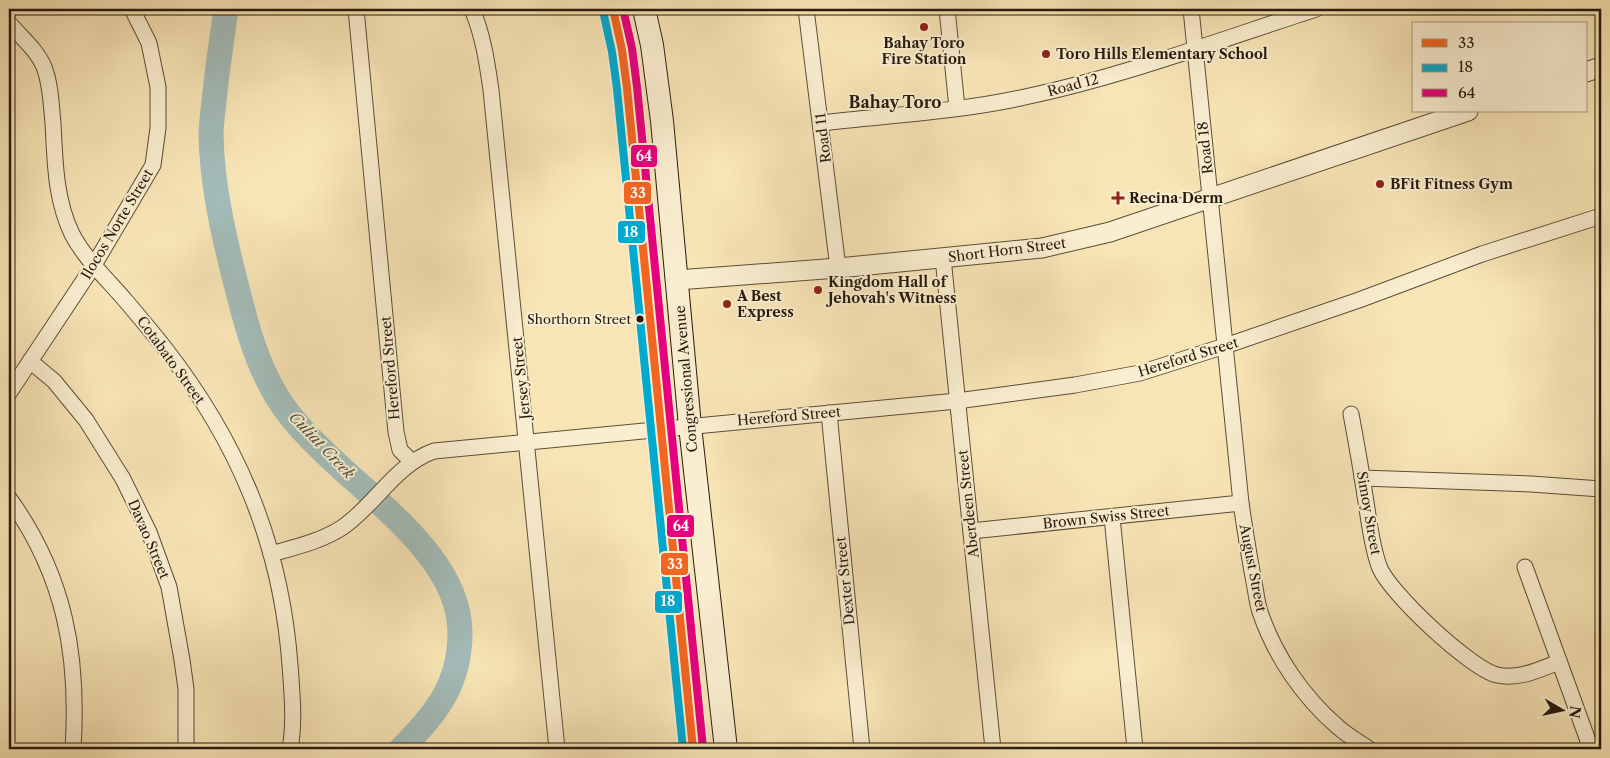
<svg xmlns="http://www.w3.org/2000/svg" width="1610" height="758" font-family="'Libre Caslon Text',serif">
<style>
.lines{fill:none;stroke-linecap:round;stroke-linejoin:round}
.river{stroke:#a3bcb9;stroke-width:25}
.minor-casing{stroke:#5b4d37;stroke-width:17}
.tertiary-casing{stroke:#5b4d37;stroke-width:21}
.secondary-casing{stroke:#271a0d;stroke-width:24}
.minor{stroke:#faeed0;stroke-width:15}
.tertiary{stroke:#faeed0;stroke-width:19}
.secondary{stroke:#faeed0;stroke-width:22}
.bus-1-casing{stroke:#faeed0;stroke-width:11}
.bus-2-casing{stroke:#faeed0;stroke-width:11}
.bus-3-casing{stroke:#faeed0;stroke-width:11}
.bus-1{stroke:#f26522;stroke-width:8}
.bus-2{stroke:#00a9ce;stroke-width:8}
.bus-3{stroke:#e5007d;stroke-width:8}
.poi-dot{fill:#8f2418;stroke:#faeed0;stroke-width:2}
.bus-dot{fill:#271a0d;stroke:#faeed0;stroke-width:2}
.labels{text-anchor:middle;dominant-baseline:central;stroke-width:4;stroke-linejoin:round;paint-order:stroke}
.bus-label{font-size:13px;fill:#271a0d;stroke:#faeed0;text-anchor:end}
.poi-label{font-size:14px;font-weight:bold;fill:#271a0d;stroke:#faeed0;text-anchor:start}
.street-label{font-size:14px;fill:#271a0d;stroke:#faeed0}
.water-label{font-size:15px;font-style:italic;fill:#525349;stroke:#faeed0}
.quarter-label{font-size:16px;font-weight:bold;fill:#271a0d;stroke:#faeed0}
.line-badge{stroke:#faeed0;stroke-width:2}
.badge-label{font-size:14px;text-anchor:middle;font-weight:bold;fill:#fff}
</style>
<rect width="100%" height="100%" fill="#f8e5b6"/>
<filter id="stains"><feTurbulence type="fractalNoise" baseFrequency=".004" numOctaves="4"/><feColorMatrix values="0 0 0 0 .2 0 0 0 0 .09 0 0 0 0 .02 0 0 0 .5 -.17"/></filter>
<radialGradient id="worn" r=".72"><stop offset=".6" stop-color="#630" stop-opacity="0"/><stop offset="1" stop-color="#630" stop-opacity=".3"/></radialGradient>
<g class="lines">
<path class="river" d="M226 9C222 39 217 70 214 101 213 112 211 124 211 135 212 184 223 233 235 280 245 320 255 360 276 395 322 474 460 538 460 633 460 685 435 715 401 749"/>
<defs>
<g id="minor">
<path d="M356 9 396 432 400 450 411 461"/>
<path d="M472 9C483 35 487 62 491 90L557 749"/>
<path d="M806 9 838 268"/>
<path d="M947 9 957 108"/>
<path d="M1191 9 1241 503C1245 530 1249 556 1254 582 1256 592 1257 603 1260 612 1275 656 1303 697 1338 727 1348 736 1359 742 1369 749"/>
<path d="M9 23C21 37 37 50 44 67 51 85 51 105 53 123 55 160 55 199 72 234 85 259 107 279 125 300 138 315 151 331 164 347 238 442 281 543 290 665 292 693 295 722 290 749"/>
<path d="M821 123C888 115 958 112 1025 97 1124 76 1220 40 1316 9"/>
<path d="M943 258 993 749"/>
<path d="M30 361 54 381 86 420 123 479 149 532 169 587 182 660 186 689V749"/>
<path d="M9 393 94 265 153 165 158 128V87L149 43 132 9"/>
<path d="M829 413 862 749"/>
<path d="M1351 414C1356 441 1361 468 1365 496 1369 519 1371 544 1379 566 1388 592 1471 669 1497 675 1519 680 1540 669 1559 662"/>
<path d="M1362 478 1531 484 1601 489"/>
<path d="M9 498C65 576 79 655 73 749"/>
<path d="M1112 517 1135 749"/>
<path d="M971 531 1241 503"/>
<path d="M271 554C296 547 322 541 343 527 376 504 395 465 434 451L957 401 1075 385 1140 373 1225 346 1359 300 1482 254 1601 216"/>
<path d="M1525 567 1591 749"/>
</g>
<g id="tertiary">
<path d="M1586 72 1601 67"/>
<path d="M677 280 838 268 1042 248 1110 232 1468 111"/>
</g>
<g id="secondary">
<path d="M613 9 622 50 627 88 693 749"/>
<path d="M644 9 652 45 662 121 690 426 726 749"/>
</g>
</defs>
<use href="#minor" class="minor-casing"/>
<use href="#tertiary" class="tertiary-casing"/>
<use href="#secondary" class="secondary-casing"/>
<use href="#minor" class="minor"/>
<use href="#tertiary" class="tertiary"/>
<use href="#secondary" class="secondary"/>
<defs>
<path id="bus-1" d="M613 9 622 50 627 88 693 749"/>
<path id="bus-2" d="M603 11 612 52 617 89 683 749"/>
<path id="bus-3" d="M623 9 632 48 637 87 703 748"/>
</defs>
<use href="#bus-1" class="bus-1-casing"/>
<use href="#bus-2" class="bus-2-casing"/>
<use href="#bus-3" class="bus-3-casing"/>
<use href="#bus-1" class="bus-1"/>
<use href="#bus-2" class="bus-2"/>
<use href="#bus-3" class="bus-3"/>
</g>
<g class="poi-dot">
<circle cx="924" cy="27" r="5"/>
<circle cx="1046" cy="54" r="5"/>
<circle cx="1380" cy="184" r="5"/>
<path d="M1115.5 190.5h5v5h5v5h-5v5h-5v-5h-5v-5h5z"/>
<circle cx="818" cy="290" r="5"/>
<circle cx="727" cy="304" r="5"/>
</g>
<circle class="bus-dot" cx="640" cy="319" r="4.5"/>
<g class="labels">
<g class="bus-label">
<text x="631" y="319">Shorthorn Street</text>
</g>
<g class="poi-label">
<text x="924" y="43" text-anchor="middle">Bahay Toro<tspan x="924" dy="16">Fire Station</tspan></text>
<text x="1056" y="54">Toro Hills Elementary School</text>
<text x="1390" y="184">BFit Fitness Gym</text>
<text x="1129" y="198">Recina Derm</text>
<text x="828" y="282">Kingdom Hall of<tspan x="828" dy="16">Jehovah's Witness</tspan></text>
<text x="737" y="296">A Best<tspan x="737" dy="16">Express</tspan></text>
</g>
<g class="street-label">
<text transform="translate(1073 85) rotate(-15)">Road 12</text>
<text transform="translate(823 138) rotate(-97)">Road 11</text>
<text transform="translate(1205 148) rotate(-96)">Road 18</text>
<text transform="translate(117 224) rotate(-59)">Ilocos Norte Street</text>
<text transform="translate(1007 250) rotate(-7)">Short Horn Street</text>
<text transform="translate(1188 357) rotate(-17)">Hereford Street</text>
<text transform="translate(171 360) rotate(54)">Cotabato Street</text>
<text transform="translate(390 368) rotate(-95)">Hereford Street</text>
<text transform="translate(521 378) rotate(-96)">Jersey Street</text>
<text transform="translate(686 379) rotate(-95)">Congressional Avenue</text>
<text transform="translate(789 416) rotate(-5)">Hereford Street</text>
<text transform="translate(968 504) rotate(-96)">Aberdeen Street</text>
<text transform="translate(1369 513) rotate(80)">Simoy Street</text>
<text transform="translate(1106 517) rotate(-6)">Brown Swiss Street</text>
<text transform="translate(149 539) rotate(67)">Davao Street</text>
<text transform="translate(1253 568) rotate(79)">August Street</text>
<text transform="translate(845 581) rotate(-96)">Dexter Street</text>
</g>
<g class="water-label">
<text transform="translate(322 445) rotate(46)">Culiat Creek</text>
</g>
<g class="quarter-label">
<text x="895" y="102">Bahay Toro</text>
</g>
</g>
<g class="line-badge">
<rect x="630" y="144" width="28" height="24" rx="5" fill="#e5007d"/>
<rect x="623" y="181" width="29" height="24" rx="5" fill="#f26522"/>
<rect x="617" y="220" width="29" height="24" rx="5" fill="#00a9ce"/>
<rect x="666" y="514" width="29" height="24" rx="5" fill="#e5007d"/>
<rect x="660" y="552" width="29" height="24" rx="5" fill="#f26522"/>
<rect x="654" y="590" width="29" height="24" rx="5" fill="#00a9ce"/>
</g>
<g class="badge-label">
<text x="644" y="161">64</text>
<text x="638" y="198">33</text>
<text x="631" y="237">18</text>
<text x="681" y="531">64</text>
<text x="675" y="569">33</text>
<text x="668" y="606">18</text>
</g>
<rect width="1610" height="758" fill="none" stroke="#f8e5b6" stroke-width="30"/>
<rect x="10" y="10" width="1590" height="738" fill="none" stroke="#271a0d" stroke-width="2.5"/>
<rect x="15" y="15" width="1580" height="728" fill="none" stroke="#271a0d"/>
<rect x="1412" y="22" width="175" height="90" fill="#faeed0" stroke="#a69982"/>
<rect x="1422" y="39" width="25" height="8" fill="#f26522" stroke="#a69982"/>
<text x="1458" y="48" font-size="15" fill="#271a0d">33</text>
<rect x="1422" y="64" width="25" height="8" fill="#00a9ce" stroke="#a69982"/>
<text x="1458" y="72" font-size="15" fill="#271a0d">18</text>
<rect x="1422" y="89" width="25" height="8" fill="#e5007d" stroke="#a69982"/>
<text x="1458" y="98" font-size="15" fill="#271a0d">64</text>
<g transform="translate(1562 710) rotate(99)" stroke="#faeed0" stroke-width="4" paint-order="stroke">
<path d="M0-4L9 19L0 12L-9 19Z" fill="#271a0d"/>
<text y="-8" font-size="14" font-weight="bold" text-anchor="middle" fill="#271a0d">N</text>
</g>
<rect width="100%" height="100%" filter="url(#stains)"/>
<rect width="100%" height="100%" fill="url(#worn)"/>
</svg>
